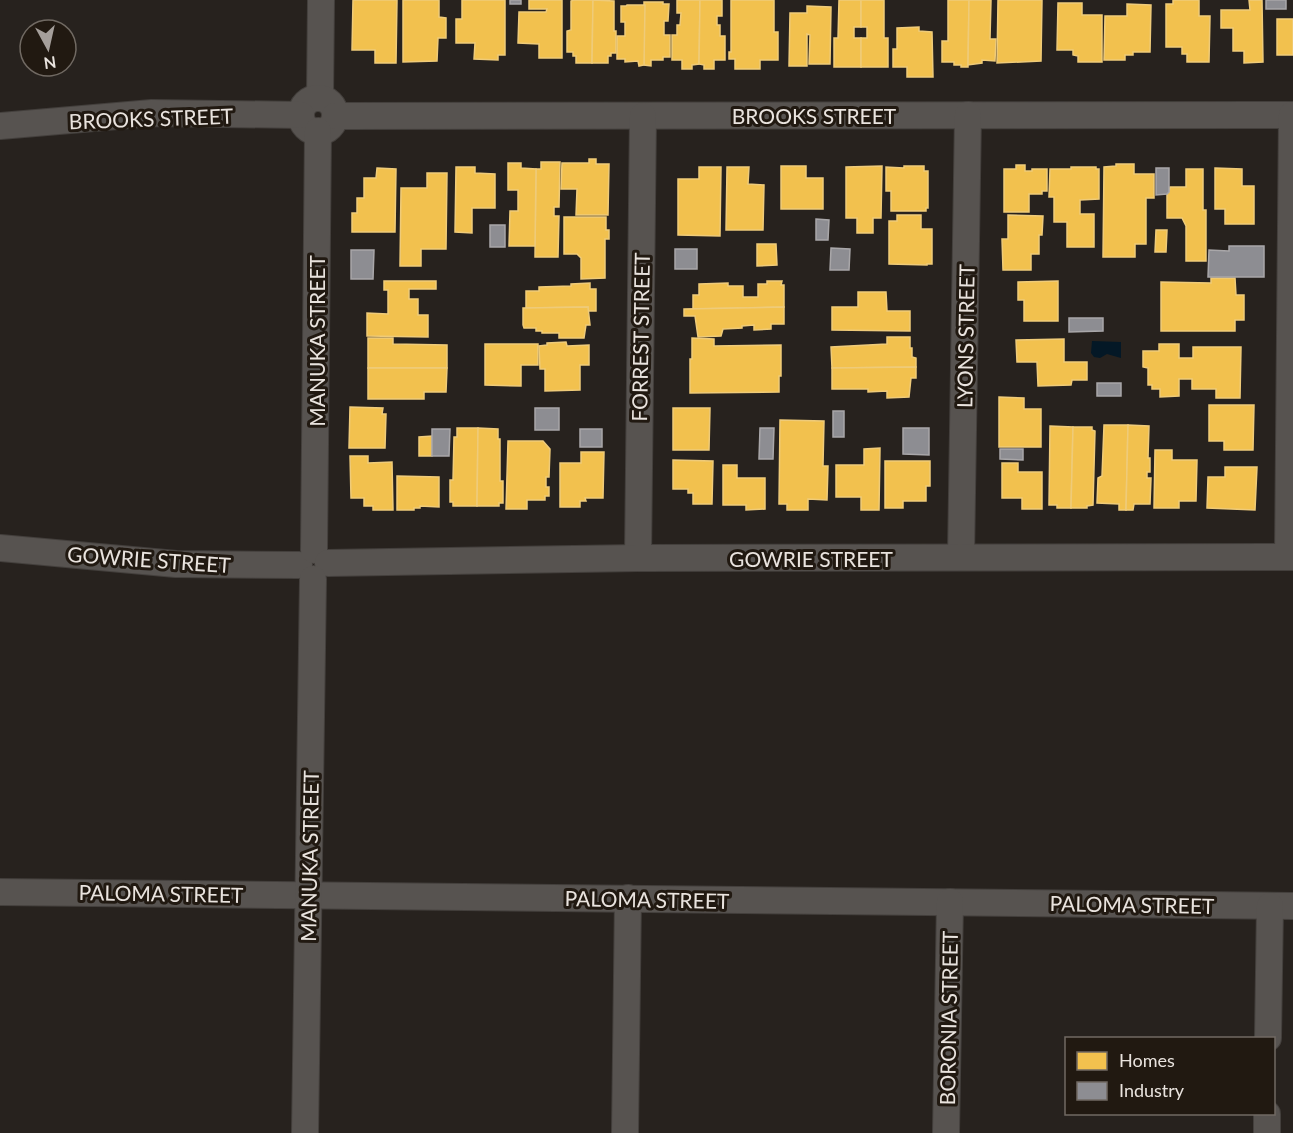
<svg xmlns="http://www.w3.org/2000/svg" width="1293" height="1133" font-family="Lato,sans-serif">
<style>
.water{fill:#041826}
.homes{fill:#f2c14e;stroke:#efcb79;stroke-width:1.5}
.industry{fill:#8d8d92;stroke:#a9a7a9;stroke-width:1.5}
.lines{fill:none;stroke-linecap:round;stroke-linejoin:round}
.minor-casing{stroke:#433f3c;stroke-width:28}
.minor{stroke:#575350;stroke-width:26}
.labels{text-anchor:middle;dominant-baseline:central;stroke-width:6;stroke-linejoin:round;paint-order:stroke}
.street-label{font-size:21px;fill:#e9e3de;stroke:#211911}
</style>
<rect width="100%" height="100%" fill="#27221e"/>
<path class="water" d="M1092 341 1121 342V358L1107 354 1100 358 1094 357 1091 353Z"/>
<g class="homes">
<path d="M353 0H397L396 63H375V50H352Z"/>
<path d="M403 0H439V17L446 18V38H438L437 61 403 62Z"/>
<path d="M462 0H505V55H498V60L474 59 475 43H456V19H462Z"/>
<path d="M529 0H562V58H539V44L518 43 519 12H546L547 9H529Z"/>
<path d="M574 0H593L592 63H576V56H573V52H567V31L571 30V1Z"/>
<path d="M593 0 614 1V31H616V53H611V56H608V63H592Z"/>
<path d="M677 0H700L699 64 692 65V69H682V60H672V35H677V25H680L681 13H677Z"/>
<path d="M700 0H722V16H717V25H720V36H725V60H714V69H704V65L699 64Z"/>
<path d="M731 0H774V32H778V60H760V69H735V59H729V52H731Z"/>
<path d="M839 0H861V27H854V38H861V67H834V38H838Z"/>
<path d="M861 0H884V38H888V67H861V38H867V27H861Z"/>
<path d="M948 0H969L968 67H961V65H954V62H942V41H948Z"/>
<path d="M969 0H991L990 39H996L995 61 982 60V63L968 65Z"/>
<path d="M998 0H1042L1041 61 997 63Z"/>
<path d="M1173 0H1199V16H1210L1209 62H1187V54H1182V47H1166V4H1173Z"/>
<path d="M1249 0H1262L1263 62 1244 63V51H1233V28H1221V10H1250Z"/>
<path d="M644 2H663V4H669L668 21H664V35H670V57H663V60H651V66L644 65Z"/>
<path d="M1058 3H1082V15H1102V62H1078V56L1073 55V50H1057Z"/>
<path d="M1127 4 1151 5 1150 52H1133V55H1125V60H1104L1105 16H1127Z"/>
<path d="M627 5H645L644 65 639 66 638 61 625 62V59H617V36H625V22H621V6H626Z"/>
<path d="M807 6 831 7 830 64H809L810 35 807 34V66H789L790 13H807Z"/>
<rect x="1277" y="19" width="16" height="36"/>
<path d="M919 27V31L932 32 933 77H907V67H893V49H897V28Z"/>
<path d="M589 159H596V164H609L608 215H576L577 189H561L562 163H589Z"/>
<path d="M541 162H560L559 207H554V216H559L558 257H535L536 169H541Z"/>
<path d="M508 163H521V168L536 169 535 246H509L510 211H518V190H508Z"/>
<path d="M1116 164H1134V174H1154V198H1146V244H1135V257H1103L1104 167 1116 166Z"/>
<path d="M1016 165H1025V171H1032V169H1047V191H1042V194H1029V212H1004V169H1016Z"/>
<path d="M781 166H806V178H823V209H781Z"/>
<path d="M882 166 881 218H873V233H857V218H846V167Z"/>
<path d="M904 166H924V171H928V208H926V211H891V191H886V167L904 168Z"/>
<path d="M456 167H475V173L495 174V208H472V233L455 232Z"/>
<path d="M699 167H721L720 236 678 235V179H699Z"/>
<path d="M727 167H749L748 184 764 185 763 230H726Z"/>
<path d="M1071 167H1096V169H1099V199L1080 200V214H1094V247H1067V222H1054V197H1049L1050 169H1071Z"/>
<path d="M377 168 396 169 395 232H352V213H357V198H364V178H376Z"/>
<path d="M1215 168 1242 169V186H1254V224H1225V209H1215Z"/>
<path d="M1186 169H1203V210H1206V261H1186V226L1182 218H1167V192H1169L1170 187H1186Z"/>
<path d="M427 173H447L446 249H421V266H400L401 188H427Z"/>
<path d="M897 215H921V229H932V264H927V265L889 264V221H897Z"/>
<path d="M1008 215 1043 216 1042 235H1039V254H1031V270H1003L1002 239H1008Z"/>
<path d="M564 217H606V230H609V239H605V278L581 279V258L577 254H564Z"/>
<path d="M1156 230H1167L1166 252H1155Z"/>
<path d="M757 244H776L777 265 757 266Z"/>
<path d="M1211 278H1235L1236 295H1244V320H1235V331H1161V282L1211 283Z"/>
<path d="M384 281H436V289H409V299H418V315H428V337L367 336V313L388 314V290H384Z"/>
<path d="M767 281H782L781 285H784V307L693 309V295H699V284L728 283V286H743V297H758V284H767Z"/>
<path d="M1058 281V321H1024V300H1018V282Z"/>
<path d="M590 283V289H596V311H587L588 307 526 308V291H539V287L571 286V284Z"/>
<path d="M858 292H886L887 311H910V331L832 330V307H858Z"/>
<path d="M588 307 590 325H586L584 338H559V333H542V331H536V328H524L523 325V308Z"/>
<path d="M784 307V324H771V329L754 330V325L742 326V328L723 329 721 336 698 337 695 316H684V309Z"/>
<path d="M887 337H910V348H912V357L916 358V367L832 368 831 347 887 344Z"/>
<path d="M368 338H393V344L447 345V368H368Z"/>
<path d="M692 338 714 339V346L781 345V376H779V392L690 393V359H692Z"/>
<path d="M1064 339V362H1087V380H1072L1071 385 1038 386 1037 362H1017L1016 340Z"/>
<path d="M566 342 567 346 589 345V365H580V390L545 391V369H540L539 346 547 345V343Z"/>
<path d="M485 344H538V365H521V386L485 385Z"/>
<path d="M1159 344H1179V358H1193V347H1241L1240 398H1216V389H1192V379H1179V396L1160 397V389H1152V385H1148V368L1143 367V351H1159Z"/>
<path d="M916 367V378H911L909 397 887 398V391L868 392V389H832V368Z"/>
<path d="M368 368H447L446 392H424V399H368Z"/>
<path d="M999 397 1024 398V409H1041V447H999Z"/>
<path d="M1209 405H1254L1253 450H1224V441H1209Z"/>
<path d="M350 407 383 408 382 414H386L385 448H349Z"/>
<path d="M673 408H710L709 450H673Z"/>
<path d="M780 420 824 421 823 466H828L827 500 808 499V510H787V504H779Z"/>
<path d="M1104 425H1128L1126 510H1119V504L1097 503 1098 478 1102 476Z"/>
<path d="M1128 425 1149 426 1148 458H1150V472H1147V478H1151L1150 504H1134L1133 510H1126Z"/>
<path d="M1050 426 1073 427 1071 508H1057V505H1049Z"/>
<path d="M1073 427H1092V430L1095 431 1093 505 1087 506V508H1071Z"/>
<path d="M457 428H478L477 506H453V502H450V480H453L454 437H457Z"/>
<path d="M478 428 498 429V439H500V481H503V503H499V506H477Z"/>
<path d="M432 436V456H419V437Z"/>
<path d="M508 441H543L550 449 549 477H546V487H549V496H545V500H527V509H506Z"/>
<path d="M880 448 879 510H861V497H836V465H864V449Z"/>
<path d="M1155 450H1172V460H1197L1196 501H1179V508H1154Z"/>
<path d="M581 452H604L603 498H585L586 501H580V507H560V463H581Z"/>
<path d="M350 456H368V463L392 462 393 510H373V506H364V498H351Z"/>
<path d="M673 460 713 461 712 504H693V493H688V489H673Z"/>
<path d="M885 461H930V486H926V501H903V508H885Z"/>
<path d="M1002 463H1018V472H1042V509H1022V498H1002Z"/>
<path d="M723 465H737V478H765V509L746 510V505H723Z"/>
<path d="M1225 467H1257L1255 510 1207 508 1208 477H1225Z"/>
<path d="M397 476 439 477V507L420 506V508H414V510H397Z"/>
</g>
<g class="industry">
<rect x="510" y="0" width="11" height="4"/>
<rect x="1266" y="0" width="20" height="9"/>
<path d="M1156 168H1169V192L1167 194 1156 195Z"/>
<path d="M816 219 829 220 828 240H816Z"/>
<rect x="490" y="225" width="15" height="22"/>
<path d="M1229 246H1264V277H1208L1209 250 1229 251Z"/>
<path d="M831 248 850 249 849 270H830Z"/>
<rect x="675" y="249" width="22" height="20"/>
<path d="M351 250H374L373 279H351Z"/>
<path d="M1069 318H1103V331L1069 332Z"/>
<rect x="1097" y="383" width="24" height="13"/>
<rect x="535" y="408" width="24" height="22"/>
<rect x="833" y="411" width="11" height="26"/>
<path d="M760 428H774L773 459H759Z"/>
<path d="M903 428H929V455L903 454Z"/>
<path d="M432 429H450L449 456H432Z"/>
<rect x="580" y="429" width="22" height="18"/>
<path d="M1000 449H1023V460L1000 459Z"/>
</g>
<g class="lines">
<defs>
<g id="minor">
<path d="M320 98 321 0"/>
<circle cx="318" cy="115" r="17"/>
<path d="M335 116 1293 115"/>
<path d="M0 126 152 113 301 115"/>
<path d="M0 548 176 564 299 565"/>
<path d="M314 550 318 131"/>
<path d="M961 557 968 115"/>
<path d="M1288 557 1292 115"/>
<path d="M638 558 643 116"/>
<path d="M328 563 638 558 1293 557"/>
<path d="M0 892 1293 906"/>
<path d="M1268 1038 1270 906"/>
<path d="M305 1133 313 579"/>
<path d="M625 1133 628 898"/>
<path d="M946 1133 950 902"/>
<path d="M1267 1133V1114"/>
</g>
</defs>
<use href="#minor" class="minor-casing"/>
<use href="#minor" class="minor"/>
</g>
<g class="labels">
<g class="street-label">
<text x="814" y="115">BROOKS STREET</text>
<text transform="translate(151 118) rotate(-2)">BROOKS STREET</text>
<text transform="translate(965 336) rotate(-89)">LYONS STREET</text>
<text transform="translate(640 337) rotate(-89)">FORREST STREET</text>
<text transform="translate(316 341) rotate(-90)">MANUKA STREET</text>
<text x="811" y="558">GOWRIE STREET</text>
<text transform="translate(149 559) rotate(4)">GOWRIE STREET</text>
<text transform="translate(309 856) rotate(-89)">MANUKA STREET</text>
<text transform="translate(161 893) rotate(1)">PALOMA STREET</text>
<text transform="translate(647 899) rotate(1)">PALOMA STREET</text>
<text transform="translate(1132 904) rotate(1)">PALOMA STREET</text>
<text transform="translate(948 1018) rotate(-89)">BORONIA STREET</text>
</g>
</g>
<rect x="1065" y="1037" width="210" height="78" fill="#211911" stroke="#716a63" stroke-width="1.5"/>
<rect x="1077" y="1052" width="30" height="18" fill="#f2c14e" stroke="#716a63" stroke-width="1.5"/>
<text x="1119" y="1067" font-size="18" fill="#e9e3de">Homes</text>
<rect x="1077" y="1082" width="30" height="18" fill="#8d8d92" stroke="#716a63" stroke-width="1.5"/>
<text x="1119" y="1097" font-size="18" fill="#e9e3de">Industry</text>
<g transform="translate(48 48) rotate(172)"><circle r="28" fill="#211911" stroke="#716a63" stroke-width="1.5"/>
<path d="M0-4.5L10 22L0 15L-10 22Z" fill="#a59f9b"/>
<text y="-9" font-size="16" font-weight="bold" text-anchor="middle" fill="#e9e3de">N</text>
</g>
</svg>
